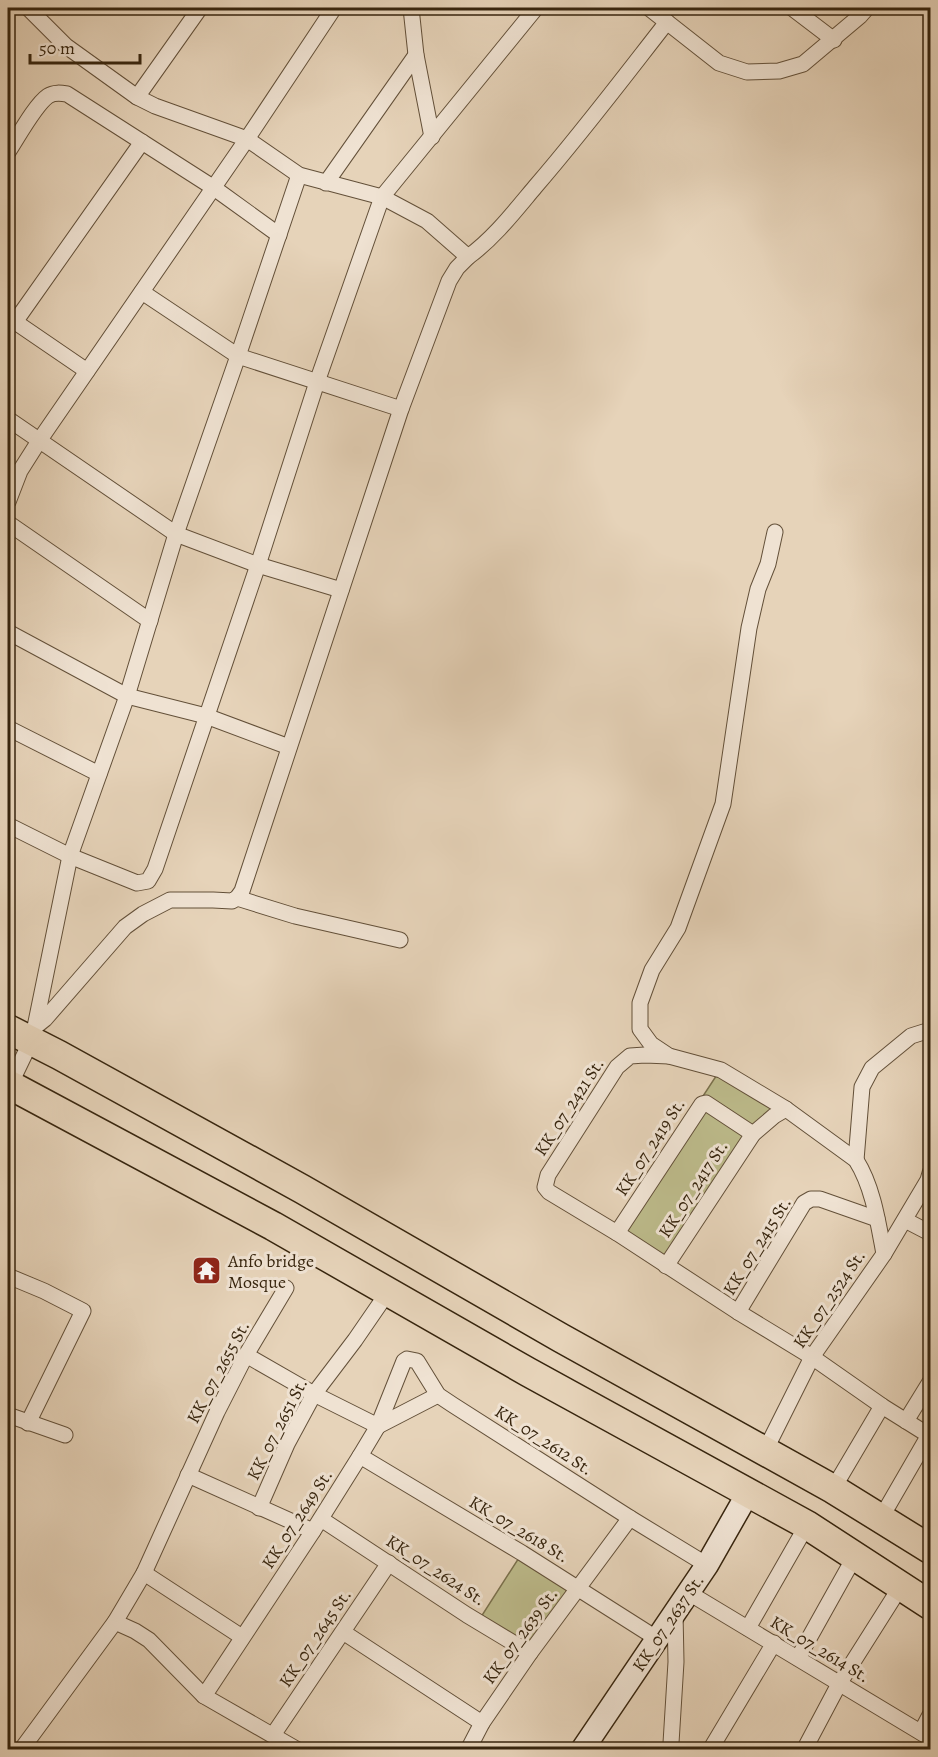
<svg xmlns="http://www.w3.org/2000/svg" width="938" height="1757" font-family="Alegreya,serif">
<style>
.green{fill:#bcba8a;stroke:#7a704c;stroke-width:1.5}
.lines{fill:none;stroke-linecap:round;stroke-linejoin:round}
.street-casing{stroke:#635039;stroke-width:17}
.secondary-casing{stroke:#37250e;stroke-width:25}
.highway-casing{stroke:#37250e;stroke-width:31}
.street{stroke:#efe2d2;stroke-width:15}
.secondary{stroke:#efe2d2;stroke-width:22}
.highway{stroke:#e6d3b9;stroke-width:28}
.labels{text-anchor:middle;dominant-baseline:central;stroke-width:6;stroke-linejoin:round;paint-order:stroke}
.street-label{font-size:18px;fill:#37250e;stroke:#efe2d2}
.poi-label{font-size:18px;fill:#37250e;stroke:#efe2d2;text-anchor:start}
</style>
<rect width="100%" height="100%" fill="#e6d3b9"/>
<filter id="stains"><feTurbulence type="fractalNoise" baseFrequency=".00333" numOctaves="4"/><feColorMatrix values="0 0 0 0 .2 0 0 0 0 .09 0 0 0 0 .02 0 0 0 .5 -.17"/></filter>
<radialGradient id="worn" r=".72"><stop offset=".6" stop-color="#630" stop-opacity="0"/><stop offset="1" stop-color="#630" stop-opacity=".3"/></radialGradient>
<g class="green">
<path d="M722 1067 776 1102 665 1266 614 1232Z"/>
<path d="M522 1553 579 1588 530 1653 479 1620Z"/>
</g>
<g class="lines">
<defs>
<g id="street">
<path d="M28 8 66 46 137 97 155 106 247 139 299 175 382 197 427 221 468 257 457 268 449 281 401 409 242 891 237 898 232 901 213 900H170L143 914 125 927 45 1019 35 1027"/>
<path d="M411 8 416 55 432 137"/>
<path d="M649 8 719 63 747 72 779 71 803 64 860 16 867 8"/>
<path d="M792 8 834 40"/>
<path d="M137 97 200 8"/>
<path d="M8 152C18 137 35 105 48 96 54 92 61 93 67 94L214 188 279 235"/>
<path d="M299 175 238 356 401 409"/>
<path d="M326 183 416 55"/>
<path d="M468 257C494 238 514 212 535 187 581 134 624 77 667 22"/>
<path d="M8 317 87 371"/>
<path d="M15 322 142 142"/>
<path d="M8 419 176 534 258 565 341 590"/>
<path d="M8 502 20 471 39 441 247 139 334 8"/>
<path d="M8 523 150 621"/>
<path d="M775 532 768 564 758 589 749 628 723 804 678 928 652 970 640 1003V1029L651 1044 669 1056 721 1070 786 1109 856 1160C873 1187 878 1222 884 1254"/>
<path d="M8 632 127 696 206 716 289 747"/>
<path d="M8 728 99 774"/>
<path d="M8 825 70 856 137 883 148 881 155 869 258 565 317 382 382 197 536 8"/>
<path d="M237 898 295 916 400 940"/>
<path d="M669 1056 645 1055 630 1056 617 1067 548 1175 545 1187 549 1192 617 1233 738 1312 812 1357 882 1406 930 1436"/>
<path d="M8 1089 31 1041 35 1027 70 856 127 696 176 534 238 356 142 292"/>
<path d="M856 1160 862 1087 872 1068 911 1036 930 1030"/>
<path d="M905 1220 930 1233"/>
<path d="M617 1233 702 1104 706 1103 753 1134"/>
<path d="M666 1266 753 1134 774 1116 786 1109"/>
<path d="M8 1276 44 1291 83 1311 28 1423"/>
<path d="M738 1312 804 1203 811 1199H820L877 1219"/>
<path d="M246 1355 314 1394 378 1426"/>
<path d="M8 1415 65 1435"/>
<path d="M906 1421 930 1382"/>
<path d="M378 1426 438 1395"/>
<path d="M765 1451 812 1357 884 1254 928 1180 930 1173"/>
<path d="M360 1456 522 1553 656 1638"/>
<path d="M188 1475 313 1531"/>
<path d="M833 1489 882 1406"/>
<path d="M259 1508 287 1444 314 1394 355 1340 388 1292"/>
<path d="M881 1518 929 1435"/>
<path d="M321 1519 467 1615 530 1653"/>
<path d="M144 1573 242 1637"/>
<path d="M689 1593 930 1738"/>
<path d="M115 1622 135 1631 149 1640 204 1696 298 1750"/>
<path d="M748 1628 807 1525"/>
<path d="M343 1632 482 1723"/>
<path d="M798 1658 855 1556"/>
<path d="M204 1696 313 1531 360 1456 378 1426 404 1361 407 1359 417 1361 438 1395 453 1405 630 1518 707 1565"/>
<path d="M921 1732 930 1715"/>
<path d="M273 1735 389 1563"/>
<path d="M21 1750 115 1622 144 1573 217 1412 246 1355 286 1288"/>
<path d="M468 1750 482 1723 530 1653 630 1518"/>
<path d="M672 1750 671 1743 676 1662 675 1612"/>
<path d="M710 1750 774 1643"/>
<path d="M804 1750 839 1684 901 1586"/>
</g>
<path id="secondary" d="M582 1750 707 1565 748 1493"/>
<g id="highway">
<path d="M8 1029 59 1055 302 1189 561 1338 833 1489 930 1549"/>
<path d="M8 1084 273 1226 528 1372 807 1525 930 1605"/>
</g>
</defs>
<use href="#street" class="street-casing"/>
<use href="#secondary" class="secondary-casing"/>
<use href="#highway" class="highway-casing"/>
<use href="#street" class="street"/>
<use href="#secondary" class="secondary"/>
<use href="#highway" class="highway"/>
</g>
<defs>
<symbol id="temple-square" viewBox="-11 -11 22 22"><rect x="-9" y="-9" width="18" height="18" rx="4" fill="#8f2418" stroke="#efe2d2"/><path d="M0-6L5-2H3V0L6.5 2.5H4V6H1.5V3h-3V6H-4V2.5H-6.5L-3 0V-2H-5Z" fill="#fff"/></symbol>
</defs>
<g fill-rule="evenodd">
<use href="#temple-square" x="190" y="1254" width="33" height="33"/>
</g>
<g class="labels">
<g class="street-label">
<text transform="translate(569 1107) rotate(-57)">KK_07_2421 St.</text>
<text transform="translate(650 1147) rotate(-57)">KK_07_2419 St.</text>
<text transform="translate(693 1189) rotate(-57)">KK_07_2417 St.</text>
<text transform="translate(757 1246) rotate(-58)">KK_07_2415 St.</text>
<text transform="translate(829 1299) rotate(-56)">KK_07_2524 St.</text>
<text transform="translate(218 1372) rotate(-62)">KK_07_2655 St.</text>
<text transform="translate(277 1429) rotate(-63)">KK_07_2651 St.</text>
<text transform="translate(544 1440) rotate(33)">KK_07_2612 St.</text>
<text transform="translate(297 1519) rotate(-57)">KK_07_2649 St.</text>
<text transform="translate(519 1529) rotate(31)">KK_07_2618 St.</text>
<text transform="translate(436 1570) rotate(33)">KK_07_2624 St.</text>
<text transform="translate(668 1623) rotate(-56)">KK_07_2637 St.</text>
<text transform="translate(520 1636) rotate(-54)">KK_07_2639 St.</text>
<text transform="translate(315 1638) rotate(-56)">KK_07_2645 St.</text>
<text transform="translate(820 1649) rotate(31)">KK_07_2614 St.</text>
</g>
<g class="poi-label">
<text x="228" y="1261">Anfo bridge<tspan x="228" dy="21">Mosque</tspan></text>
</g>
</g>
<rect width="938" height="1757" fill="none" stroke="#e6d3b9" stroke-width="30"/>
<rect x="9" y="9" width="920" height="1739" fill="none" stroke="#37250e" stroke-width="3"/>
<rect x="15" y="15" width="908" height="1727" fill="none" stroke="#37250e" stroke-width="1.5"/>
<path d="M30 54v9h110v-9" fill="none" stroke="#37250e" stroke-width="3"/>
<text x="39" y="54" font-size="18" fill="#37250e" stroke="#efe2d2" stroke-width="4.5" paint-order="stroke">50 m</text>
<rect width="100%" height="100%" filter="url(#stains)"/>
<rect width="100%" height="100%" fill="url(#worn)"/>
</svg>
